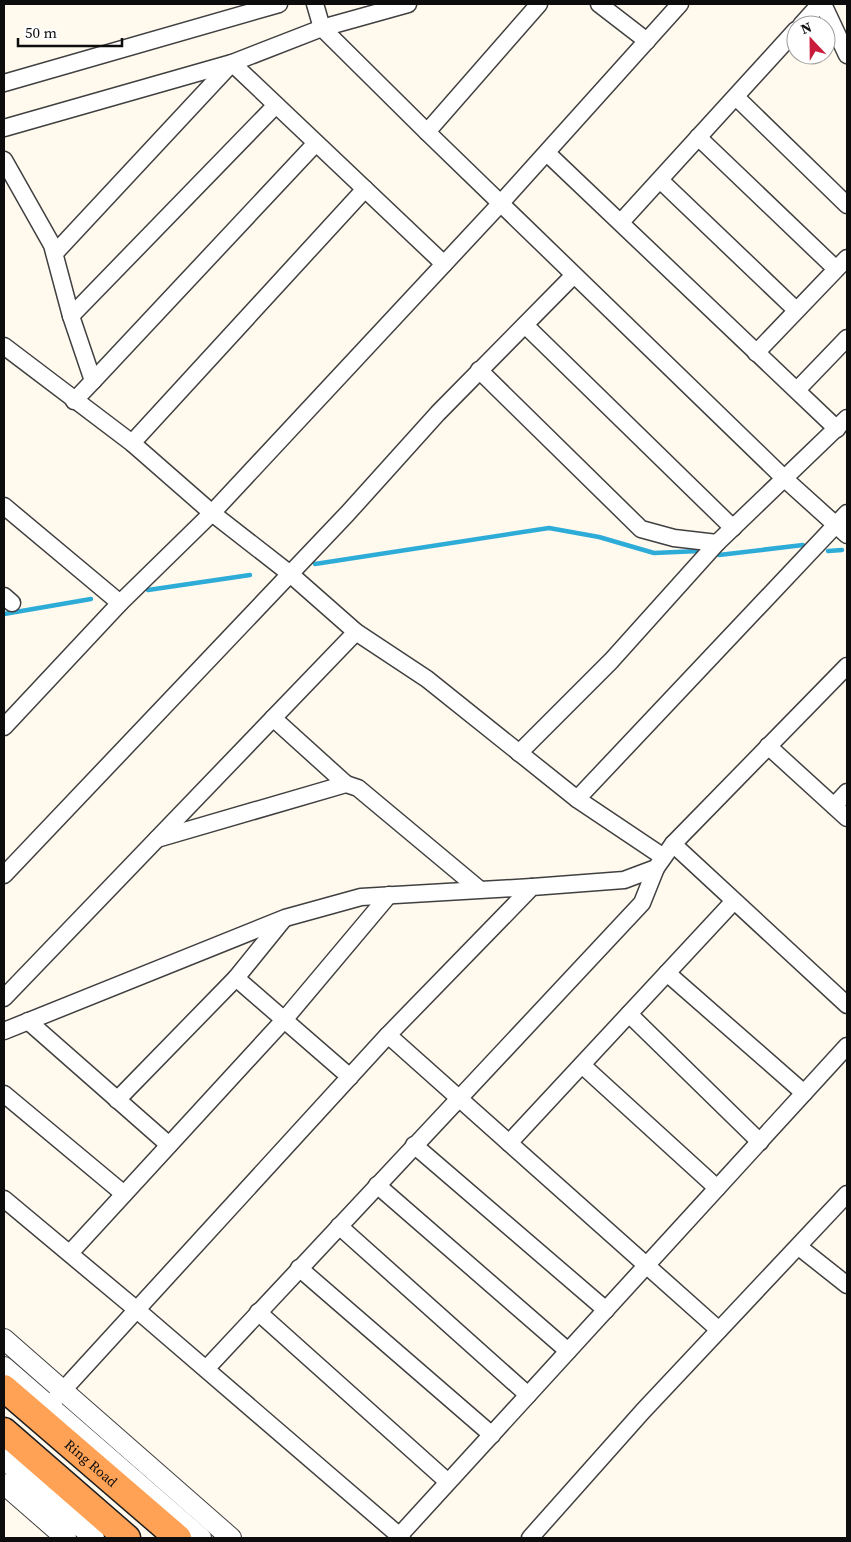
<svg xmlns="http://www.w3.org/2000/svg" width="851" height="1542" font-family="'Source Serif 4',serif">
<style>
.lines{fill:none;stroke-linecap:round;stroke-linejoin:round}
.stream{stroke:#2eacd8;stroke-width:4.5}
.minor-casing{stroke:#404040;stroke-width:19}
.tertiary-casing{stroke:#404040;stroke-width:22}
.trunk-casing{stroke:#1e1e1e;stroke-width:29}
.minor{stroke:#fff;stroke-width:16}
.tertiary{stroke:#fff;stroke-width:20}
.trunk{stroke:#ffa255;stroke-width:26}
.labels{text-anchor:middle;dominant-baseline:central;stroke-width:5;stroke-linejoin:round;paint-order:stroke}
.street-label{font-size:14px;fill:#0d0d0d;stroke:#fff}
</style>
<rect width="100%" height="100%" fill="#fff9ee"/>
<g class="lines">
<g class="stream">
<path d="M828 551 842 550"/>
<path d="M719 555 803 545"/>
<path d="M315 564 549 528 599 537 654 553 699 551"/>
<path d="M148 590 250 575"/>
<path d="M4 614 91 599"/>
</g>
<defs>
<g id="minor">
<path d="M315 4 322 28 427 132 786 480 847 535"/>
<path d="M599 4 647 41"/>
<path d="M823 4 847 55"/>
<path d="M801 25 820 4"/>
<path d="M4 83 279 4"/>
<path d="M737 98 847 205"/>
<path d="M4 128 232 63 322 28 408 4"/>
<path d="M427 132 539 4"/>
<path d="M698 137 836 269"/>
<path d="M547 153 837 429"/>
<path d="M4 160 52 245 71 316 93 381 74 401"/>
<path d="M660 180 796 310"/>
<path d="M621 222 796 30"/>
<path d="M55 253 232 63 444 264"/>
<path d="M71 316 276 105"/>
<path d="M525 325 733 528"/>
<path d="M4 346 132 443 212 513 289 573 356 632 427 679 577 799 662 856"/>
<path d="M756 353 847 258"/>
<path d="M479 370 641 529 674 538 717 543"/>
<path d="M93 381 316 143"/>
<path d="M797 390 847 338"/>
<path d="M132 443 365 189"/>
<path d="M4 506 120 603"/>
<path d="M4 596 12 603"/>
<path d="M273 718 346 784"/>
<path d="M4 727 120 603 212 513 500 204 680 4"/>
<path d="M768 746 847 818"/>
<path d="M519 753 611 661 717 543 847 418"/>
<path d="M577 799 847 513"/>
<path d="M834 806 847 792"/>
<path d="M157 839 346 784 358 788 479 889"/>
<path d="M673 844 847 1005"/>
<path d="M4 875 347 514 438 413 574 275"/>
<path d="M667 973 804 1093"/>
<path d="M236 978 350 1077"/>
<path d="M4 998 356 632"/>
<path d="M629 1014 760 1142"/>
<path d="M28 1021 169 1145"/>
<path d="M4 1031 285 918 361 897 532 887"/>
<path d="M388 1035 719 1330"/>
<path d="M582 1065 717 1188"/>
<path d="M4 1094 124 1194"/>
<path d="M117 1100 236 978 283 920"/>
<path d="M509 1143 734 901"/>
<path d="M414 1145 606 1310"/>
<path d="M377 1185 568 1351"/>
<path d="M4 1199 137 1310 402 1538"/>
<path d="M339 1226 528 1395"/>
<path d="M799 1247 847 1285"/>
<path d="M70 1253 284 1020 389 895"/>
<path d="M299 1268 492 1435"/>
<path d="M258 1312 448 1482"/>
<path d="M206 1369 642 903 656 868"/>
<path d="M55 1399 388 1035 532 887 624 880 656 868 673 844 847 666"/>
<path d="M399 1536 847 1046"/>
<path d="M530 1538 643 1411 847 1194"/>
</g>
<g id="tertiary">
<path d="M4 1339 231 1538"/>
<path d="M4 1367 201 1538"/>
<path d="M4 1459 94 1538"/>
<path d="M4 1484 66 1538"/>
</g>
<g id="trunk">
<path id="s1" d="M4 1388 178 1538"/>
<path d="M4 1431 127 1538"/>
</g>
</defs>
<use href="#minor" class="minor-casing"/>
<use href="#tertiary" class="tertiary-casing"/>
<use href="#trunk" class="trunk-casing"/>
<use href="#minor" class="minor"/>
<use href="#tertiary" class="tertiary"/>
<use href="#trunk" class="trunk"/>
</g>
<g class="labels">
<g class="street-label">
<text stroke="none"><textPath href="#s1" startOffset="115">Ring Road</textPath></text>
</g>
</g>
<rect width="851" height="1542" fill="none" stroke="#0d0d0d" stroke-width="10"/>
<g transform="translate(811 40) rotate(338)"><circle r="24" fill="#ffffff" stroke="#9e9e9e"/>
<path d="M0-4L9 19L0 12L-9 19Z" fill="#c91a3b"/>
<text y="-8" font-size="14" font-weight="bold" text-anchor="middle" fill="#0d0d0d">N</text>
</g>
<path d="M18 38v8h104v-8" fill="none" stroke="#0d0d0d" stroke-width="2.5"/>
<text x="25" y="38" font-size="15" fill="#0d0d0d" stroke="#ffffff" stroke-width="4" paint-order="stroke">50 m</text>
</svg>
